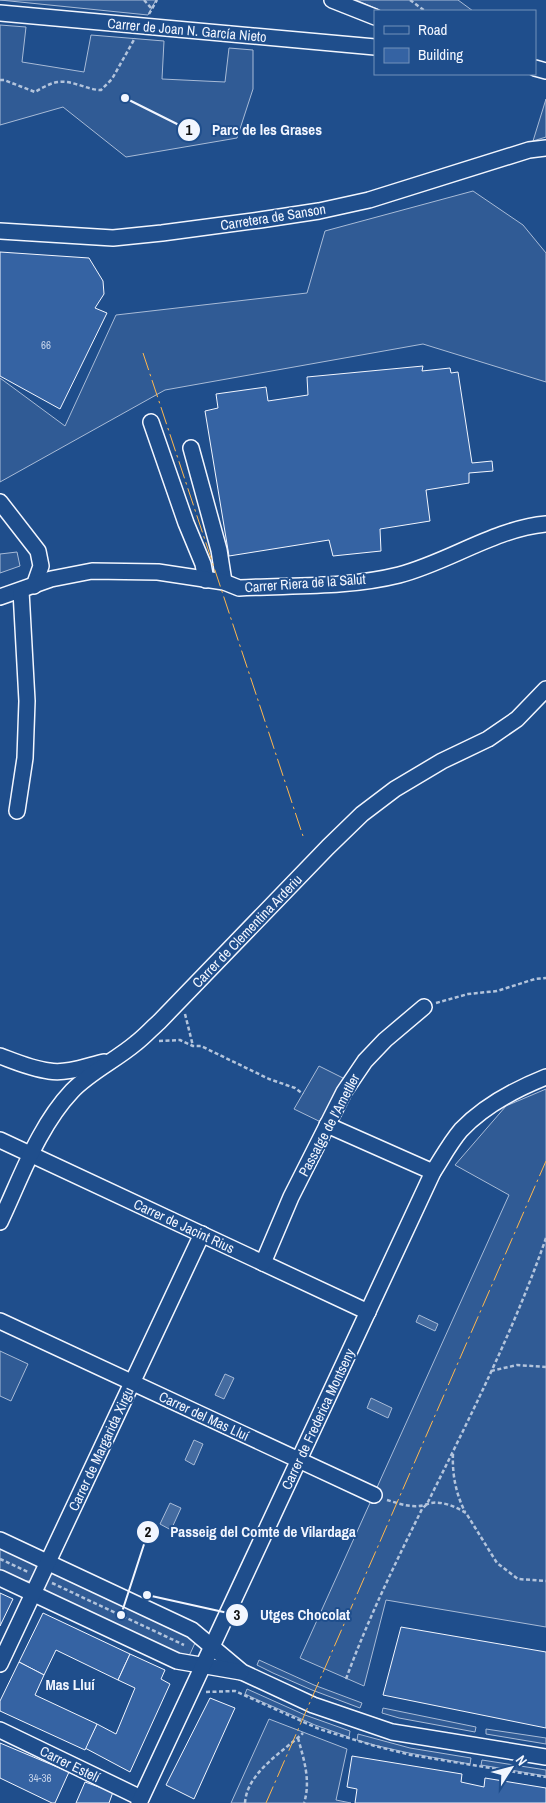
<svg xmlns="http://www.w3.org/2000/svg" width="546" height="1803" font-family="'Archivo Narrow',sans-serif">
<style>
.built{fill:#305b95;stroke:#a8bbd7}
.water{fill:#446ba0;stroke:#a8bbd7}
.building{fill:#3563a3;stroke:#f2f6ff}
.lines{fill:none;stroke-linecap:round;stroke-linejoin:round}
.minor-casing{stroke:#f2f6ff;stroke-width:18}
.path{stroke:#b3c4dc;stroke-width:2.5;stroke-dasharray:4 2.5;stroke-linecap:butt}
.minor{stroke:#1f4e8c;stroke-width:15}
.power{stroke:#ffb74d;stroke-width:1;stroke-dasharray:18 4 2.5 4;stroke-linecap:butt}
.labels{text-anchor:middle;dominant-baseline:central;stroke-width:4;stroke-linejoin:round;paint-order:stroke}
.number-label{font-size:11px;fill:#c3d1e8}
.street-label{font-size:14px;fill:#f2f6ff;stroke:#1f4e8c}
.neighbourhood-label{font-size:15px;font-weight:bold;fill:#f2f6ff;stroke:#1f4e8c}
.leader{fill:none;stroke:#f2f6ff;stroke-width:2}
.callout-dot{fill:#f2f6ff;stroke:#1f4e8c;stroke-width:2}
.mark-label{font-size:15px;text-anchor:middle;font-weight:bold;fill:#111}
.callout-label{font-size:15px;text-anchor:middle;font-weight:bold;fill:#f2f6ff;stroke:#1f4e8c;stroke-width:4;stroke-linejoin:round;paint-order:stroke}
</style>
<rect width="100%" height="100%" fill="#1f4e8c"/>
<g class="built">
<path d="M0 0H156L148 15Z"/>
<path d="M356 0H458L473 11H382Z"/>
<path d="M0 25 26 27 22 62 84 72 91 35 164 41 162 79 225 82 229 48 253 50V89L237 138 126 157 63 107 0 125Z"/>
<path d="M546 99V137L533 141Z"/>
<path d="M473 191 523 225 546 253V382L423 344 165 390 0 482V378L65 426 116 315 307 293 325 231Z"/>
<path d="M17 552 20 566 0 573V554Z"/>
<path d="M319 1066 351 1082 327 1125 294 1109Z"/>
<path d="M546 1089V1627L386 1600 364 1686 300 1658 509 1195 455 1165 506 1106Z"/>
<path d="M0 1351 28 1364 11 1401 0 1396Z"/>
<path d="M0 1547 35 1565 37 1568 31 1581H25L0 1570Z"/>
<path d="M54 1573 191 1637 195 1643 190 1654 187 1656 180 1654 47 1592 43 1586 50 1574Z"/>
<path d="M259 1660 314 1685 362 1703 360 1708 312 1690 273 1673 257 1665Z"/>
<path d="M247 1689 305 1715 350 1731 349 1737 315 1725 258 1700 245 1694Z"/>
<path d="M383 1708 476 1727 475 1732 399 1718 382 1713Z"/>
<path d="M269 1719 347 1749 336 1800 351 1803H231Z"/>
<path d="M486 1729 546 1738V1744L486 1734Z"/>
<path d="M358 1734 410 1748 471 1758 470 1764 409 1753 374 1745 357 1740Z"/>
<path d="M482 1760 546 1770V1776L481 1765Z"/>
</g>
<g class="water">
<path d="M419 1315 438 1324 435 1331 416 1322Z"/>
<path d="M225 1374 234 1378 224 1399 215 1395Z"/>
<path d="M371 1398 392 1408 388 1418 367 1408Z"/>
<path d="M194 1440 203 1444 194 1465 185 1460Z"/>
<path d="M170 1503 181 1508 171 1530 160 1524Z"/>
</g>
<g class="building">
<path d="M0 252 89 258 103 281 104 294 95 308 107 313 60 409 0 376Z"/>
<path d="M423 366 422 371 450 368 451 373 458 372 472 463 492 461 493 471 469 473V483L426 490 430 521 380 529 381 551 333 556 329 540 229 556 205 411 218 408 216 394 266 387 268 401 308 395 307 377Z"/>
<path d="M0 1593 13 1599 0 1626Z"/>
<path d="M43 1613 130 1654 118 1680 56 1650 44 1675 19 1662Z"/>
<path d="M401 1627 546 1652V1728L383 1695Z"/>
<path d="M130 1654 165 1670 161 1679 170 1684 130 1772 85 1748 97 1724 116 1734 135 1688 118 1680Z"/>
<path d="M19 1662 44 1675 35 1695 97 1724 85 1750 0 1711V1701Z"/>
<path d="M210 1698 235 1708 194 1799 166 1785Z"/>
<path d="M0 1743 69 1772 55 1803H52L0 1778Z"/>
<path d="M352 1756 462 1774 461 1782 484 1787 485 1778 546 1788V1803H355L357 1789 347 1787Z"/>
<path d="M85 1782 113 1792 109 1803H76Z"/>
</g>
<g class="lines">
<defs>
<g id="minor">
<path d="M332 0 375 17"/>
<path d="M0 13 375 47"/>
<path d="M535 68 546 71"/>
<path d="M0 231 113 238 162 233 260 220 319 211 369 200 529 150 546 148"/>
<path d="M151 422 186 523 203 564 206 580"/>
<path d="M191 448 219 550 224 582"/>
<path d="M0 502 38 551 41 566 34 586"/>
<path d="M0 597 51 579 92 571 158 572 224 582 239 588C291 585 347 588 399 575 449 562 494 529 546 524"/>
<path d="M17 811 25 758 27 701 21 591"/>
<path d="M0 1056C16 1062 32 1069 49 1071 67 1074 87 1066 104 1062"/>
<path d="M327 1125 433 1172"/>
<path d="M0 1140 368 1312"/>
<path d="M0 1222C21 1178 38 1127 72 1091 90 1072 116 1060 136 1043 144 1037 151 1029 159 1022L328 847 362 814 395 789 442 761 488 739 517 719 546 689"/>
<path d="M263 1263 291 1197 344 1092 365 1061 385 1040 424 1007"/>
<path d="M0 1321 374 1495"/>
<path d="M0 1540 192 1630 242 1672 313 1705 392 1732 546 1757"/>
<path d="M0 1578 177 1661 241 1672"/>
<path d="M0 1664 202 1234"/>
<path d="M0 1730 141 1798"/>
<path d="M139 1803 433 1172C442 1158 450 1143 461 1130 484 1106 516 1089 546 1077"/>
</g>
</defs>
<use href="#minor" class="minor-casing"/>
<g class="path">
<path d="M144 0 152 9"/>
<path d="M410 0 425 11"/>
<path d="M149 14 157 0"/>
<path d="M0 80H4L35 92C42 88 50 83 58 82 73 80 87 90 101 90L112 79 135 38"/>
<path d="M436 1003 468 994 497 991 535 979 546 978"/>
<path d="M185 1014 193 1046"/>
<path d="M159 1041 180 1040 193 1046H201L269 1079 295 1088 303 1094"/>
<path d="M491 1371 517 1365 546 1367"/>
<path d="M453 1454C452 1474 456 1494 465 1512"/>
<path d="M387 1500C397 1503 408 1507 419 1506 423 1506 427 1504 431 1503 443 1501 456 1507 466 1513L497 1563 518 1579 546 1581"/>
<path d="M0 1559 28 1572"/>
<path d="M52 1583 184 1645"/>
<path d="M346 1679C368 1619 394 1566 422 1509L427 1504C470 1417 514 1330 546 1238"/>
<path d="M206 1692 235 1691 319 1729 375 1746 411 1755 546 1777"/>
<path d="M298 1738C304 1760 311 1781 304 1803"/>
<path d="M245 1803C247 1772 283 1752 303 1733"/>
</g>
<use href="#minor" class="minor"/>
<g class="power">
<path d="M143 353 303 836"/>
<path d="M266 1803 546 1161"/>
</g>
</g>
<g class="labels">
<g class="number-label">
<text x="46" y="345">66</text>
<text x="40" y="1778">34-36</text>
</g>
<g class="street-label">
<text transform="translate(187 30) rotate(5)">Carrer de Joan N. García Nieto</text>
<text transform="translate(273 217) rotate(-9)">Carretera de Sanson</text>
<text transform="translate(305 583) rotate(-4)">Carrer Riera de la Salut</text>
<text transform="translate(247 931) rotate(-46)">Carrer de Clementina Arderiu</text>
<text transform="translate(329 1125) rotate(-62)">Passatge de l'Ametller</text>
<text transform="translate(184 1226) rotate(25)">Carrer de Jacint Rius</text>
<text transform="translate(204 1416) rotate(25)">Carrer del Mas Lluí</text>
<text transform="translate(318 1419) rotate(-65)">Carrer de Frederica Montseny</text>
<text transform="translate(101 1449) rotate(-65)">Carrer de Margarida Xirgu</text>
<text transform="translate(70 1764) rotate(26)">Carrer Estelí</text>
</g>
<g class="neighbourhood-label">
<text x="70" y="1684">Mas Lluí</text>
</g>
</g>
<path class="leader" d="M125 98L189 130M121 1615L148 1532M147 1595L237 1615"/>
<g class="callout-dot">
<circle cx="125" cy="98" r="5"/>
<circle cx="121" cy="1615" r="5"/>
<circle cx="147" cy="1595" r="5"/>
<circle cx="189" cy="130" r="12"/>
<circle cx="148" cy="1532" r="12"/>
<circle cx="237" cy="1615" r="12"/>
</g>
<g class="mark-label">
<text x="189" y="135">1</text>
<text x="148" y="1537">2</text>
<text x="237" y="1620">3</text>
</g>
<g class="callout-label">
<text x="267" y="135">Parc de les Grases</text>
<text x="263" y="1537">Passeig del Comte de Vilardaga</text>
<text x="305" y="1620">Utges Chocolat</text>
</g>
<rect x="374" y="10" width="162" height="65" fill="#1f4e8c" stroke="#7391ba"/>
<rect x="384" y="26" width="25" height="8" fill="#1f4e8c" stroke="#7391ba"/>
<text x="418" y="35" font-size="15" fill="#f2f6ff">Road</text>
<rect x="384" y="48" width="25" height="15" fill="#3563a3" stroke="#7391ba"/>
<text x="418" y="60" font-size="15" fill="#f2f6ff">Building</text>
<g transform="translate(511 1768) rotate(54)" stroke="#1f4e8c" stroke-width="4" paint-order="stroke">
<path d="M0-4L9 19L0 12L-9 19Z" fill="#f2f6ff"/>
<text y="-8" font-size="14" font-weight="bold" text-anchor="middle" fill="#f2f6ff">N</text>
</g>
</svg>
